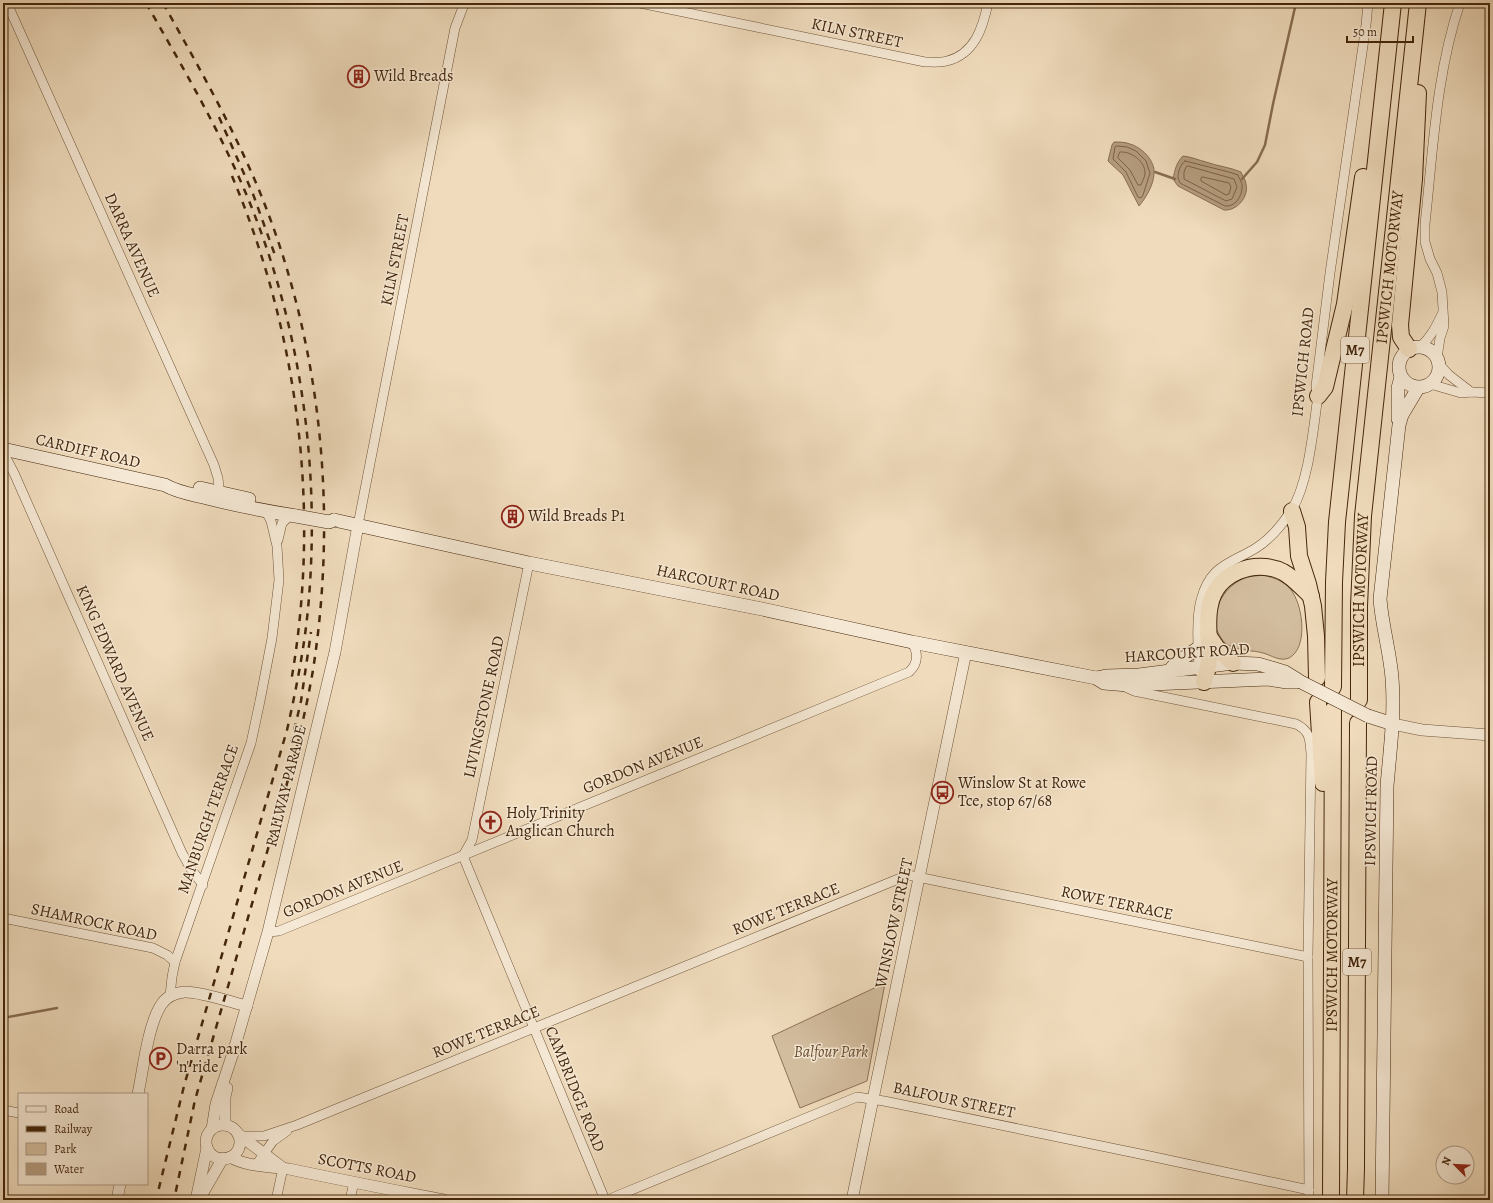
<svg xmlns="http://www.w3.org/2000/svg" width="1493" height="1203" font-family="Alegreya,serif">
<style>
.green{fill:#d3bd9f;stroke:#8c7255}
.water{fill:#b69e80;stroke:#886e51}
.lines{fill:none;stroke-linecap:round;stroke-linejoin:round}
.shore{stroke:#7d6246;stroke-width:1}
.stream{stroke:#886e51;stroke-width:2.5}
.minor-casing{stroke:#6f5438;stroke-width:10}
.tertiary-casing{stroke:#6f5438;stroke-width:12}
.secondary-casing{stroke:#44260b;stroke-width:14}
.motorway-casing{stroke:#44260b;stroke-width:18}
.minor{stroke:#f5e8d4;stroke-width:9}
.tertiary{stroke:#f5e8d4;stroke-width:11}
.secondary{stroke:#f5e8d4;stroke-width:13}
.motorway{stroke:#f0dcbd;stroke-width:16}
.rail{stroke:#44260b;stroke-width:2.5;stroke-dasharray:7 7;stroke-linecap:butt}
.secondary-bridge-casing{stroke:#44260b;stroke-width:14;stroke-linecap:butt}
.secondary-bridge{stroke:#f5e8d4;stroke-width:13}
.labels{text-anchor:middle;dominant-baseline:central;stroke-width:3;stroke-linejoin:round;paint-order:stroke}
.shield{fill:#f5e8d4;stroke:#796047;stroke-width:1}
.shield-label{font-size:15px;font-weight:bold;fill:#44260b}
.street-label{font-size:16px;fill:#44260b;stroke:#f5e8d4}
.poi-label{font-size:16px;fill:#44260b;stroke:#f5e8d4;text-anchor:start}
.park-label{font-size:16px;font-style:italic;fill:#684c30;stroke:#f5e8d4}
</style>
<rect width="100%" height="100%" fill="#f0dcbd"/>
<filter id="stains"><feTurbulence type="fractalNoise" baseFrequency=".005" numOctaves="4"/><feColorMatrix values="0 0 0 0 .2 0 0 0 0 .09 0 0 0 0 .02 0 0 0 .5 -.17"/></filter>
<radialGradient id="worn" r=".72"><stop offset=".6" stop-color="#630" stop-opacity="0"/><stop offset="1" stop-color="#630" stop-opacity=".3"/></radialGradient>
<g class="green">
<path d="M1263 575C1275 578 1287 582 1293 593 1303 608 1308 648 1289 658 1280 662 1271 655 1263 653 1259 652 1255 651 1251 651 1241 649 1226 648 1221 638 1219 634 1216 630 1216 627 1212 607 1226 585 1245 578 1250 576 1257 576 1263 575Z"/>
<path d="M885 983 867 1081 800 1108 772 1036Z"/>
</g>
<g class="water">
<path d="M1114 142C1119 142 1125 142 1130 144 1141 147 1155 160 1154 173 1154 184 1146 198 1139 206L1123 175 1108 161 1112 145Z"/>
<path d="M1183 156C1192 157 1198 160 1206 162 1217 166 1229 167 1241 172 1242 176 1246 180 1246 184 1249 197 1237 211 1224 210L1178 186 1173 179C1175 170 1176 163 1183 156Z"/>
</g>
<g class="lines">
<g class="shore">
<path d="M1117 146 1127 147 1136 151 1146 161 1150 173 1143 195 1141 198 1138 197 1126 172 1113 159 1115 147Z"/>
<path d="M1120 152C1131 151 1145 161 1145 173 1145 177 1142 182 1141 185H1138L1130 170 1118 158Z"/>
<path d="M1185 161 1229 172 1238 175C1239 179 1243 183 1242 187 1242 197 1235 207 1225 206L1180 183 1178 178C1178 172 1180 165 1185 161Z"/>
<path d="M1188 166 1234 179 1237 187 1232 199 1226 201 1184 179V172L1186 167Z"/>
<path d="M1203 177 1229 183 1231 187 1229 194 1226 195 1201 181V178Z"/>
</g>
<g class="stream">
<path d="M1155 172 1175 179"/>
<path d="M1242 179 1257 162 1265 145 1273 104 1296 3"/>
<path d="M3 1018 57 1008"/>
</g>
<defs>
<g id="minor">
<path d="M7 3 214 465 218 478 220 497"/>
<path d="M640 3 925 62C932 62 940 63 947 61 975 54 983 27 988 3"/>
<path d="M1420 347C1431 337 1436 327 1442 314"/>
<path d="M1437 358 1440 338 1444 326 1442 292 1437 273 1430 259 1425 242V224C1433 151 1436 74 1460 3"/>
<path d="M1439 364 1449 375 1471 392"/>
<path d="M1430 384 1461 393 1471 392 1490 393"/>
<path d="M3 452 14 473 182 853 191 869 203 885"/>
<path d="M358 525 455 28 463 7 466 3"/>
<path d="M278 540 282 523 291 515"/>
<path d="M529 563 472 840 463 856 605 1200"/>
<path d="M1200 672 1199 667C1198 648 1196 618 1201 600 1210 565 1230 564 1256 548 1270 539 1282 525 1291 511 1309 483 1313 429 1318 396L1316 386 1330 273 1366 25 1368 3"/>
<path d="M1123 686 1134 691 1296 724C1310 731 1310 739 1311 754L1308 957 1309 1200"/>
<path d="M3 918 153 948 167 955 175 962"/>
<path d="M268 932 279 931 909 672C919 663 918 653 912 642"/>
<path d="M170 996 172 977 175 962 251 743 260 701 272 638 279 580 277 546 271 521 266 511"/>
<path d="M3 1110 19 1113"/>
<path d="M242 1136H264L297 1125 908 875 1308 957"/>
<path d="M256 1165 273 1141 287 1131"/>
<path d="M276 1200 283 1168"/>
<path d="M350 1200 354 1182"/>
<path d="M607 1200 857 1097 884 1101 1145 1155 1309 1190"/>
</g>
<g id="tertiary">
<path d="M1393 724 1422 730 1490 735"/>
<path d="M138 1094C143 1070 148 1025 161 1005 166 997 174 993 184 992 199 991 231 1002 247 1006"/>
<path d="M225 1125V1097L227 1088"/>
<circle cx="223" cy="1142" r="17"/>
<path d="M212 1129 216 1104 233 1053 268 932 335 652 358 525"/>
<path d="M238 1134 283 1168"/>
<path d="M230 1157C248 1167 269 1166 289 1169 341 1180 393 1190 444 1200"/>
<path d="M201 1196 223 1158"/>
<path d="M117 1200 120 1184"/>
<path d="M196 1200 207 1148"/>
<path d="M852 1200 966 652"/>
</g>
<g id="secondary">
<circle cx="1419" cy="367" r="20"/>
<path d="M1398 419V388L1401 377"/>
<path d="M3 449 165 485C177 492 190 494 203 497 234 505 265 511 296 516"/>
<path d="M200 488 249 499"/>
<path d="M334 520 529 563 762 609 912 642 1096 678 1104 683 1128 685 1268 679 1287 682H1301"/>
<path d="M1170 670 1176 663 1198 648"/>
<path d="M1096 678 1106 676 1139 675 1233 663 1258 664 1272 668 1285 672 1298 680"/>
<path d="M1368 716 1393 724"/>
<path d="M1382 1200 1387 786C1390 750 1395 714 1392 678 1390 652 1382 626 1380 599L1399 425 1402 415 1418 388"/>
</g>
<g id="motorway">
<path d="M1409 349 1401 337 1400 325 1414 179 1418 93"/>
<path d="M1318 396 1325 387 1345 304 1363 177"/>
<path d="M1292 511 1297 527 1299 556 1308 584 1313 606 1316 636 1317 678"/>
<path d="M1208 635 1217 648 1233 663"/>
<path d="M1204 682C1205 677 1207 672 1208 667 1212 647 1205 625 1210 605 1216 573 1255 558 1283 572 1294 578 1302 588 1311 596"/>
<path d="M1333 687 1334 582 1337 522 1393 3"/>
<path id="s1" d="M1359 700V606L1363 516 1418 3"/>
<path d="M1318 702 1323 783"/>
<path id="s2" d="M1331 1200 1333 710"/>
<path d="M1355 1200 1356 1168 1358 723"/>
</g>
</defs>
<use href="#minor" class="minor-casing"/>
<use href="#tertiary" class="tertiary-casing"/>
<use href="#secondary" class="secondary-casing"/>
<use href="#motorway" class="motorway-casing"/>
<use href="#minor" class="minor"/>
<use href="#tertiary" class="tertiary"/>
<use href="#secondary" class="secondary"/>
<use href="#motorway" class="motorway"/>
<g class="rail">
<path d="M146 3C182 66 219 129 247 196 301 326 321 469 308 609 304 650 296 690 287 730L184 1086 156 1200"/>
<path d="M163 3C197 64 232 125 259 190 321 341 338 509 313 670 307 705 299 739 290 773L195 1100 174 1200"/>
<path d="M219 117 253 194 276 258"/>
<path d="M232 176C299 335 321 511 291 682"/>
<path d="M291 744 301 701 311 632"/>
</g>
<defs>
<g id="secondary-bridge">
<path d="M296 516 329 522 334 520"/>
<path d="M1301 682 1368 716"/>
</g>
</defs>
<use href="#secondary-bridge" class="secondary-bridge-casing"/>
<use href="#secondary-bridge" class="secondary-bridge"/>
</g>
<defs>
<symbol id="building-ring" viewBox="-11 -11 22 22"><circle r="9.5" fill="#f5e8d4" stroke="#8f2418" stroke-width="1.5"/><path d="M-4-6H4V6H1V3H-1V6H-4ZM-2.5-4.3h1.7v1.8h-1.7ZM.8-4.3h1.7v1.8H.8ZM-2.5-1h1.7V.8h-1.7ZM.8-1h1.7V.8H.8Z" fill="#8f2418"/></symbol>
<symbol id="bus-ring" viewBox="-11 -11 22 22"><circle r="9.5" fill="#f5e8d4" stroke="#8f2418" stroke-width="1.5"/><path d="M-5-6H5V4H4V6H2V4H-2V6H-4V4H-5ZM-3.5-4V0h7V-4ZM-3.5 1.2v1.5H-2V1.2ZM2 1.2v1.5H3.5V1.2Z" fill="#8f2418"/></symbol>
<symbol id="church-ring" viewBox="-11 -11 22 22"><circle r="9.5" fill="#f5e8d4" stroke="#8f2418" stroke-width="1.5"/><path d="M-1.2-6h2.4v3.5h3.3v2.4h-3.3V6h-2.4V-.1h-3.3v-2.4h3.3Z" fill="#8f2418"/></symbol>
<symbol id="parking-ring" viewBox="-11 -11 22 22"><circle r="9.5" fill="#f5e8d4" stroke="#8f2418" stroke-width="1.5"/><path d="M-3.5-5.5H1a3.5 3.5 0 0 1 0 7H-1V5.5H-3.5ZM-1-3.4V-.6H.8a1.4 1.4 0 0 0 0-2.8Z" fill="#8f2418"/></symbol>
</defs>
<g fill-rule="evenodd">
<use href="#building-ring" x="346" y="64" width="25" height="25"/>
<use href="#building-ring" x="500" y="504" width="25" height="25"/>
<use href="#bus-ring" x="930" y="780" width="25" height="25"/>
<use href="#church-ring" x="478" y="810" width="25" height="25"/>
<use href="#parking-ring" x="148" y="1046" width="25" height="25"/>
</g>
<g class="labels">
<g class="shield">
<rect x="1341" y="337" width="28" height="26" rx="3"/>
<rect x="1343" y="949" width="28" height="26" rx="3"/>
</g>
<g class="shield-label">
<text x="1355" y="350">M7</text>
<text x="1357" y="962">M7</text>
</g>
<g class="street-label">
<text transform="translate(857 33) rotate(12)">KILN STREET</text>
<text transform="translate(132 245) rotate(66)">DARRA AVENUE</text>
<text transform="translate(395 260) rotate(-79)">KILN STREET</text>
<text stroke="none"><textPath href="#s1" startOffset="434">IPSWICH MOTORWAY</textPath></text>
<text transform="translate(1303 362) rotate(-84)">IPSWICH ROAD</text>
<text transform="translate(88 451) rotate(13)">CARDIFF ROAD</text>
<text transform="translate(718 583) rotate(12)">HARCOURT ROAD</text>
<text stroke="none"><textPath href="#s1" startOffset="110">IPSWICH MOTORWAY</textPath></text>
<text transform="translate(1187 653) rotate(-4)">HARCOURT ROAD</text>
<text transform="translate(115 663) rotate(66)">KING EDWARD AVENUE</text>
<text transform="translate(484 707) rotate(-78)">LIVINGSTONE ROAD</text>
<text transform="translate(643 765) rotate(-22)">GORDON AVENUE</text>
<text transform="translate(286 786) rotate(-76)">RAILWAY PARADE</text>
<text transform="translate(1371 811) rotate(-89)">IPSWICH ROAD</text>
<text transform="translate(208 819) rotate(-71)">MANBURGH TERRACE</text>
<text transform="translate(343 889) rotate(-22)">GORDON AVENUE</text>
<text transform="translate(1117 903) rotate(12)">ROWE TERRACE</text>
<text transform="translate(786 909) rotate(-22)">ROWE TERRACE</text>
<text transform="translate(94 922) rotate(12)">SHAMROCK ROAD</text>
<text transform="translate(894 923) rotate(-78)">WINSLOW STREET</text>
<text stroke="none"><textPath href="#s2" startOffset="245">IPSWICH MOTORWAY</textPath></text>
<text transform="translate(486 1032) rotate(-22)">ROWE TERRACE</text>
<text transform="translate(575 1089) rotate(68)">CAMBRIDGE ROAD</text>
<text transform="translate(954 1100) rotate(12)">BALFOUR STREET</text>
<text transform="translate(367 1168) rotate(11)">SCOTTS ROAD</text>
</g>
<g class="poi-label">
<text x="374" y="76">Wild Breads</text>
<text x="528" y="516">Wild Breads P1</text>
<text x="958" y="783">Winslow St at Rowe<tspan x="958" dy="18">Tce, stop 67/68</tspan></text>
<text x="506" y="813">Holy Trinity<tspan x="506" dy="18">Anglican Church</tspan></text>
<text x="176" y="1049">Darra park<tspan x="176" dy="18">'n' ride</tspan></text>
</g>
<g class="park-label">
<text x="831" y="1052">Balfour Park</text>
</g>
</g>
<rect width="1493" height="1203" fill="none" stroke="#f0dcbd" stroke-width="16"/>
<rect x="4" y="4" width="1485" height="1195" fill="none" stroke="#44260b" stroke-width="2"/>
<rect x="8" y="8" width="1477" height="1187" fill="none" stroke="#44260b"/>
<rect x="18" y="1093" width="130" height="92" fill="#f5e8d4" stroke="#ae9a84"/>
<rect x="26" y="1106" width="20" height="6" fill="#f5e8d4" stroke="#ae9a84"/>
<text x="54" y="1113" font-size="12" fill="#44260b">Road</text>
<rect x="26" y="1126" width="20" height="6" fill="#44260b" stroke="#ae9a84"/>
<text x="54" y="1133" font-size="12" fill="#44260b">Railway</text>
<rect x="26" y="1143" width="20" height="12" fill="#d3bd9f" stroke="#ae9a84"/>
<text x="54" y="1153" font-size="12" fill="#44260b">Park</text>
<rect x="26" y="1163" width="20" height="12" fill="#b69e80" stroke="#ae9a84"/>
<text x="54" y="1173" font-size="12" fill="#44260b">Water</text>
<g transform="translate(1455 1165) rotate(294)"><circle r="19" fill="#f5e8d4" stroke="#ae9a84"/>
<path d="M0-3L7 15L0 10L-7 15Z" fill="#8f2418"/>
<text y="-6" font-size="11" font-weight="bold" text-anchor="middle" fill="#44260b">N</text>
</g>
<path d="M1347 36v6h66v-6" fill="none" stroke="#44260b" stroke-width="2"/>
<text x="1353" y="36" font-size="12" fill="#44260b" stroke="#f5e8d4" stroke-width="3" paint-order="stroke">50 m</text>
<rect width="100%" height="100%" filter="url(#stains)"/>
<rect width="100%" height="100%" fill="url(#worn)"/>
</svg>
